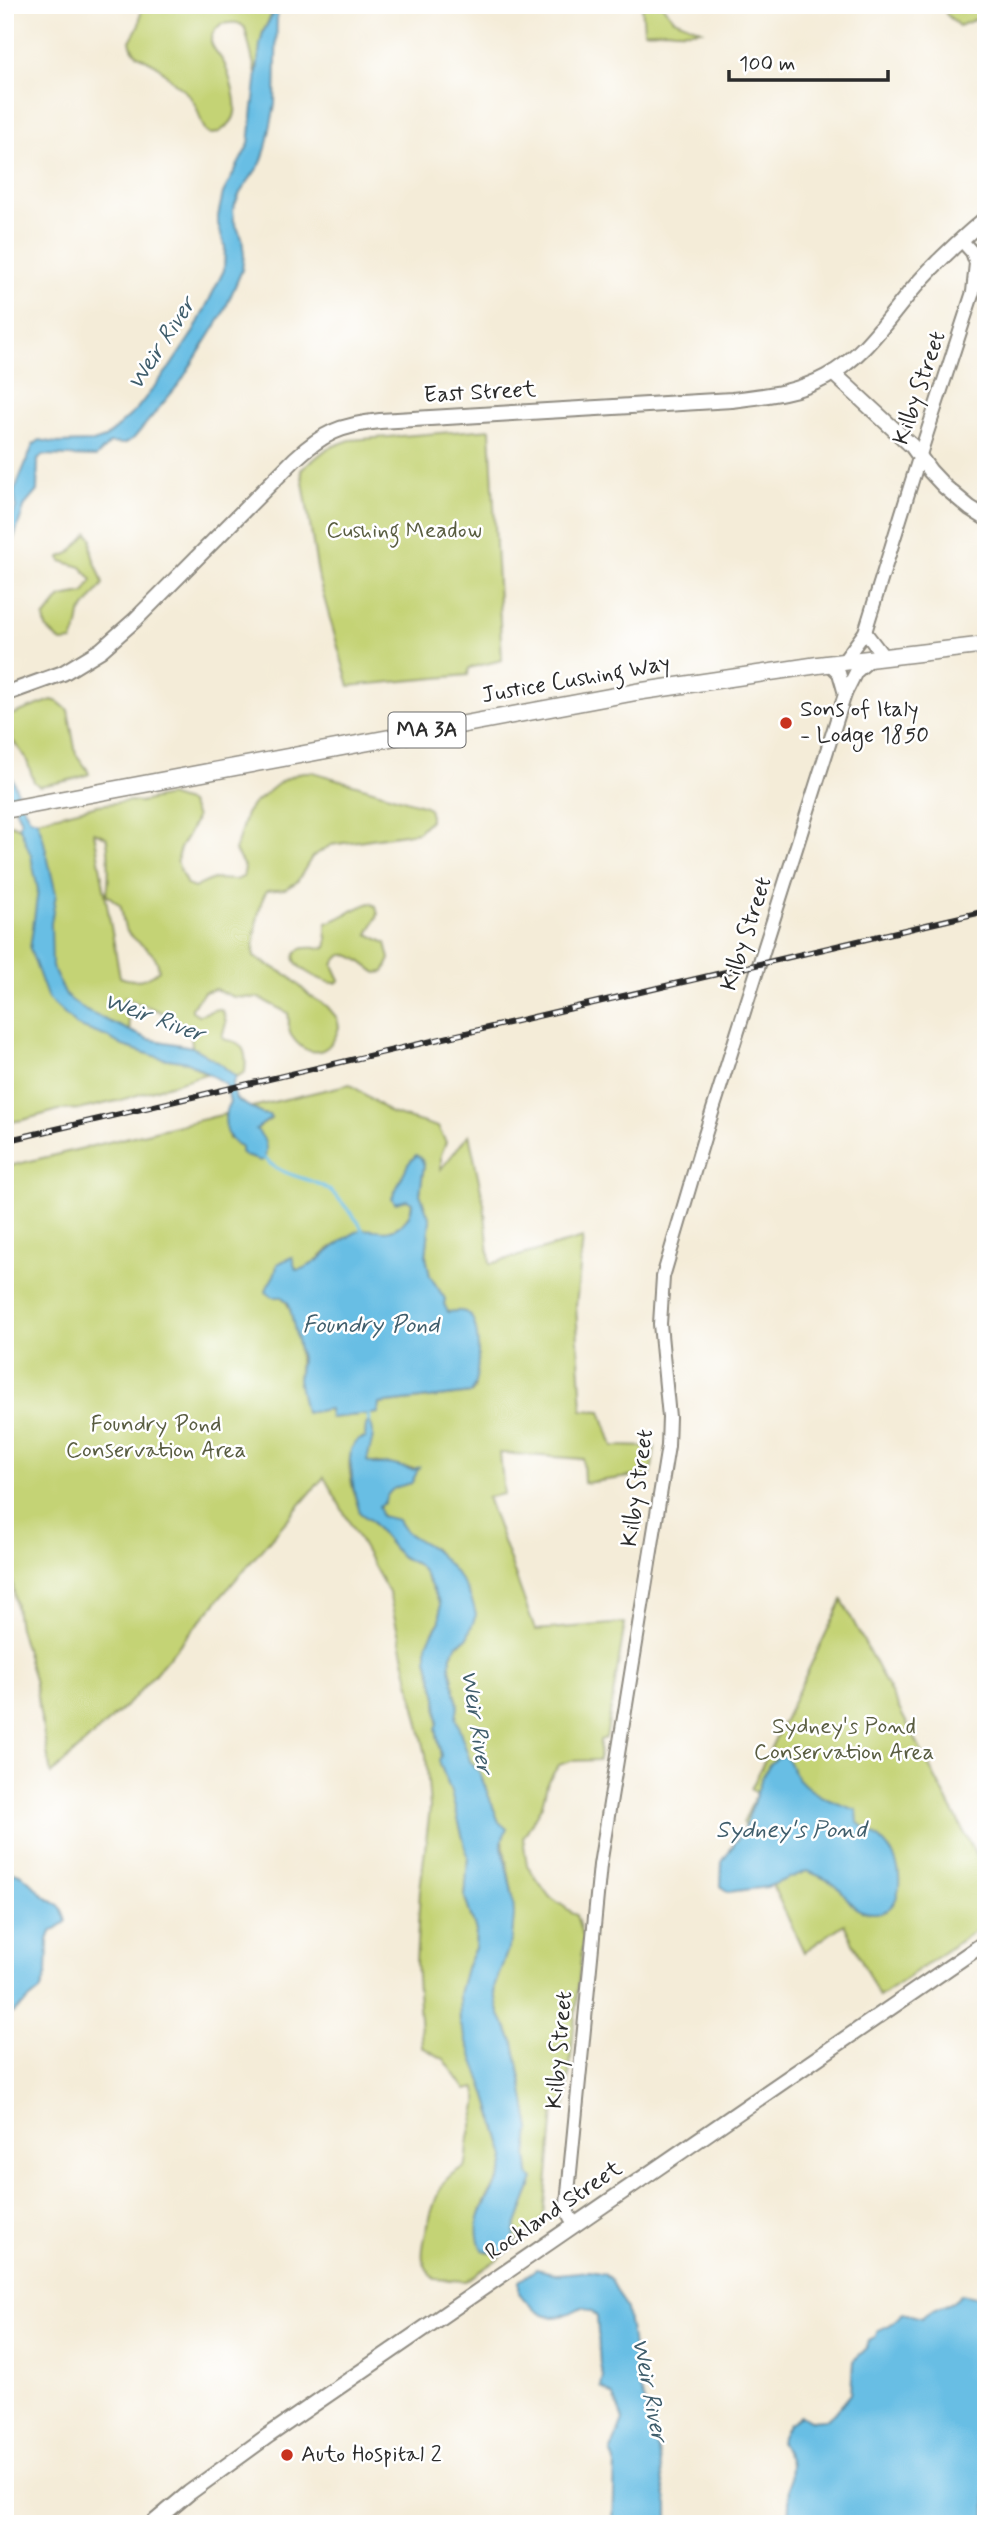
<svg xmlns="http://www.w3.org/2000/svg" width="991" height="2529" font-family="Mynerve,sans-serif">
<style>
.green{fill:#c4d375;stroke:#787f50;stroke-width:2;fill-rule:evenodd}
.water{fill:#67bee4;stroke:#497488;stroke-width:2}
.lines{fill:none;stroke-linecap:round;stroke-linejoin:round}
.stream{stroke:#67bee4;stroke-width:3.5}
.tertiary-casing{stroke:#908c82;stroke-width:16}
.secondary-casing{stroke:#908c82;stroke-width:18}
.primary-casing{stroke:#908c82;stroke-width:19}
.tertiary{stroke:#fff;stroke-width:12}
.secondary{stroke:#fff;stroke-width:14}
.primary{stroke:#fff;stroke-width:16}
.rail-casing{stroke:#2b2b2b;stroke-width:6}
.rail{stroke:#fff;stroke-width:3.5;stroke-dasharray:10;stroke-linecap:butt}
.poi-dot{fill:#c8321e;stroke:#fff;stroke-width:2.5}
.labels{text-anchor:middle;dominant-baseline:central;stroke-width:5;stroke-linejoin:round;paint-order:stroke}
.shield{fill:#fff;stroke:#6b6b6b;stroke-width:2}
.shield-label{font-size:21px;font-weight:bold;fill:#2b2b2b}
.street-label{font-size:23px;fill:#2b2b2b;stroke:#fff}
.park-label{font-size:23px;fill:#595d41;stroke:#fff}
.poi-label{font-size:23px;fill:#2b2b2b;stroke:#fff;text-anchor:start}
.water-label{font-size:24px;font-style:italic;fill:#405e6c;stroke:#fff}
</style>
<rect width="100%" height="100%" fill="#fff"/>
<filter id="ink" filterUnits="userSpaceOnUse"><feTurbulence type="fractalNoise" baseFrequency=".0143" numOctaves="2"/><feDisplacementMap in="SourceGraphic" scale="14" xChannelSelector="R" yChannelSelector="G"/><feConvolveMatrix kernelMatrix="1 2 1 2 8 2 1 2 1" color-interpolation-filters="sRGB"/></filter>
<filter id="wash" filterUnits="userSpaceOnUse"><feTurbulence type="fractalNoise" baseFrequency=".00686" numOctaves="4" result="noise"/><feDisplacementMap in="SourceGraphic" scale="28" xChannelSelector="R" yChannelSelector="G"/><feGaussianBlur stdDeviation="1.57" result="paint"/><feColorMatrix in="noise" values="0 0 0 0 0 0 0 0 0 0 0 0 0 0 0 0 0 1.4 0 .05"/><feComposite in="paint" operator="in"/></filter>
<g filter="url(#wash)">
<rect width="100%" height="100%" fill="#f4ecd8"/>
<g class="green">
<path d="M142 5H276L263 32 256 74 245 28C238 20 230 23 221 24 200 42 217 49 225 65 230 78 237 99 235 113 234 121 228 126 222 130 201 145 202 114 194 103 191 97 185 91 180 87 171 81 164 71 156 65 144 57 133 57 130 41L139 25Z"/>
<path d="M642 5H662L674 19 701 30C687 32 680 32 667 30 658 30 653 33 644 31Z"/>
<path d="M945 5H986V15L959 26 946 14Z"/>
<path d="M490 429 502 660 469 668 468 675 349 686 319 580 301 470 328 448 350 440Z"/>
<path d="M88 533 92 539C89 560 99 565 103 584L80 614 78 626 72 641 61 642 46 628 44 618 61 597 84 593 92 580 81 567 61 561 60 557 70 553Z"/>
<path d="M52 700 58 702 68 710 76 754 87 769 89 774C73 781 55 783 39 786L34 782 26 758 13 741 8 716Z"/>
<path d="M302 772H313L426 806 430 811V820L418 832 331 845 312 857 297 882 285 889 267 891C259 900 252 944 254 957L289 976 310 996 327 1006 337 1018 339 1027C331 1056 307 1060 291 1035 287 1028 290 1020 288 1013L259 998 234 997 215 989 204 992 192 1007V1011L199 1015 217 1009 223 1011 226 1023 222 1037 226 1040C245 1041 247 1055 245 1072L236 1077 219 1063 192 1047C192 1042 191 1035 188 1031 179 1015 141 1005 125 998L133 1049 161 1058 188 1062 206 1074 121 1100 82 1109 59 1110 23 1120 5 1123V825L11 824 20 828 38 824 37 820 98 805 130 801 140 802 168 796 190 803 196 817C193 833 174 848 178 864 180 871 184 878 187 885L194 888 213 879 236 880 243 877 245 868 235 851 246 814 253 804 283 780ZM94 832 106 837C109 844 110 888 106 894L120 905C124 914 121 923 127 931 138 946 157 949 159 970 147 980 134 983 120 977Z"/>
<path d="M370 903 376 906 378 915 368 934 386 943 390 959 384 972 377 973C364 966 344 941 333 965L340 980 336 983C325 984 280 963 299 950 306 945 317 950 326 947 330 938 323 931 327 923 342 918 354 908 370 903Z"/>
<path d="M350 1084 391 1113 438 1127 446 1142 441 1155V1169L469 1134 484 1204 490 1264 583 1238 576 1306 582 1410 601 1411 613 1446 655 1447 651 1474 584 1483 583 1459 500 1453 504 1494 487 1497 535 1630 625 1623 606 1738 600 1740 599 1760 570 1761 559 1765 548 1781 542 1805 523 1838 527 1865 549 1896 576 1915 583 1938 566 2105 554 2112 544 2216 537 2227 515 2241V2229L524 2203 531 2188 527 2155 530 2130 514 2043 499 2013 494 1988 512 1938 513 1897 499 1822 480 1774 470 1761 455 1718 458 1706 450 1666 451 1655 457 1646 467 1638 466 1591 461 1582 434 1549 405 1533 398 1520 381 1516 378 1509 393 1487 412 1483 418 1468C414 1469 372 1464 366 1461L369 1450 366 1426 365 1438C337 1447 354 1493 360 1513L371 1521 400 1556 417 1564 423 1571 440 1603V1621L433 1632 427 1658 437 1697 438 1724 436 1729 441 1756 439 1761 451 1792 468 1857 465 1898 476 1931 475 1948 466 1968 486 2093 505 2156C505 2181 478 2201 480 2221 480 2231 485 2243 488 2253H497L502 2256 466 2281 435 2279C429 2273 425 2268 423 2260 420 2246 435 2196 443 2184 448 2176 457 2170 465 2167 468 2158 467 2152 468 2144 470 2124 481 2108 476 2088L466 2090 444 2059 422 2047 416 1963 420 1890 430 1808 426 1755 389 1593 324 1477 133 1699 51 1774 34 1680 19 1628 10 1565 5 1558V1167L225 1114 229 1139 256 1129 271 1119 269 1115 262 1114 252 1107ZM424 1165 420 1194 430 1220 426 1256 430 1276 445 1299 444 1304 475 1387 472 1393 379 1404 378 1413 331 1418 329 1409 298 1379C301 1358 298 1313 282 1297H273L267 1288 277 1275 300 1271 315 1262 329 1249 363 1230 387 1232 400 1226 410 1214 412 1203 407 1200Z"/>
<path d="M842 1600 986 1874V1923L879 1997 844 1924 804 1952 743 1823 757 1793 751 1789Z"/>
</g>
<g class="water">
<path d="M275 10 277 15 275 105 266 148 261 163 240 193 233 209 234 221 242 238 244 255 242 270 223 314 180 383 134 438 124 444 110 443 96 457 43 455 38 460 37 491 25 505 5 564V543L16 506 14 492 33 445 40 440 56 443 93 442 105 438 135 411 170 367 194 331 224 270 225 247 218 224V216L223 193 249 144 260 45 263 32Z"/>
<path d="M5 760 18 793 17 796 30 818 37 820 43 838 56 894 51 923 52 966 66 996 86 1011 148 1039 192 1047 219 1063 236 1077 232 1085 236 1099 262 1114 269 1115 271 1118 256 1129C265 1138 269 1147 264 1159L261 1161 245 1156 241 1152V1146C225 1142 221 1115 230 1102L226 1085 217 1079 188 1062 161 1058 123 1046 107 1037 77 1026 48 999 30 949 38 890 31 856 19 825 21 821 10 797 5 794Z"/>
<path d="M416 1155 421 1158 424 1165 420 1194 430 1220 426 1257 430 1276 445 1299 444 1304 448 1312C455 1311 464 1309 470 1315 481 1329 480 1378 471 1393L379 1404 378 1413 330 1418 329 1409 305 1413 298 1379 301 1359 289 1304 282 1297H273L266 1292C268 1280 276 1279 277 1264L292 1257 296 1270C317 1269 338 1237 362 1230 375 1227 386 1236 399 1226 407 1221 412 1212 412 1203L407 1200 395 1203 392 1198 408 1164Z"/>
<path d="M369 1421C378 1433 369 1448 367 1461L377 1465 390 1464 413 1470 419 1467 412 1483C397 1487 389 1487 384 1503L379 1506 381 1516 398 1520C408 1540 421 1538 435 1551 453 1567 472 1591 476 1615L467 1638 457 1645 451 1655 450 1667 458 1706 456 1719 470 1761 480 1774 499 1822 507 1829 501 1842 513 1897 514 1915 512 1938 494 1988 499 2013 514 2043 518 2062 530 2130 527 2155 529 2175 534 2179 515 2229 514 2247 502 2256 482 2250C464 2209 505 2191 505 2156L486 2093 460 2023 459 1994 466 1968 475 1948 476 1931 465 1898 468 1857 451 1792 439 1761 441 1756 436 1728 438 1724 437 1697 427 1658V1643L440 1621V1603L423 1571 416 1564 400 1556 371 1521 360 1513 354 1492 350 1460 351 1449 358 1440 365 1438 366 1425Z"/>
<path d="M779 1756H785C789 1761 790 1765 793 1771 807 1794 833 1802 857 1810L858 1823C870 1831 883 1839 891 1852 904 1870 904 1914 874 1913 850 1913 850 1897 836 1886 828 1879 817 1875 807 1871L767 1887 728 1892 721 1886 722 1862 744 1830 762 1778 769 1765Z"/>
<path d="M5 1870C27 1874 27 1880 42 1894 55 1906 62 1902 66 1922L51 1932 48 1940 47 1973 40 1991 13 2013 5 2017Z"/>
<path d="M536 2269 558 2274 590 2271 604 2274 611 2280 627 2309 640 2389 654 2424 663 2484 668 2505V2524H613L615 2462 611 2451 623 2420 614 2397 601 2387 603 2376 600 2366 597 2317 592 2311 583 2307C576 2309 573 2312 567 2314 546 2324 531 2308 519 2293V2281Z"/>
<path d="M961 2294 986 2299V2524H788L791 2464 780 2441 788 2424 800 2416 811 2421 823 2420 835 2413 851 2394 853 2361 867 2348 869 2341 875 2338 878 2330 890 2325 903 2313 922 2318C934 2304 952 2308 961 2294Z"/>
</g>
<g class="lines">
<g class="stream">
<path d="M263 1157C281 1176 299 1175 321 1185 333 1191 341 1201 349 1211 355 1218 362 1225 363 1234"/>
<path d="M367 1409 369 1421"/>
</g>
</g>
</g>
<g filter="url(#ink)">
<g class="lines">
<defs>
<g id="tertiary">
<path d="M865 632 884 657"/>
<path d="M843 662 865 632 924 442 973 292 976 263 972 252 961 240"/>
<path d="M830 664 839 673 845 694"/>
<path d="M574 2225 568 2213 567 2203 600 1865 668 1446 669 1417 660 1324 663 1277 704 1138 845 694 856 672 871 659"/>
</g>
<g id="secondary">
<path d="M833 373 912 446 930 471 945 487 970 508 986 518"/>
<path d="M5 694 63 673 101 650 135 620 295 459C323 433 341 425 380 421L732 400C764 396 797 393 826 377 863 357 886 321 912 290 934 264 960 240 986 218"/>
<path d="M152 2524 189 2493 269 2435 986 1942"/>
</g>
<path id="primary" d="M5 810 636 692 818 665 986 645"/>
</defs>
<use href="#tertiary" class="tertiary-casing"/>
<use href="#secondary" class="secondary-casing"/>
<use href="#primary" class="primary-casing"/>
<use href="#tertiary" class="tertiary"/>
<use href="#secondary" class="secondary"/>
<use href="#primary" class="primary"/>
<defs>
<path id="rail" d="M5 1141 986 911"/>
</defs>
<use href="#rail" class="rail-casing"/>
<use href="#rail" class="rail"/>
</g>
</g>
<g class="poi-dot">
<circle cx="786" cy="723" r="7"/>
<circle cx="287" cy="2455" r="7"/>
</g>
<g class="labels">
<rect class="shield" x="388.5" y="712.5" width="77" height="35" rx="5"/>
<g class="shield-label">
<text x="427" y="730">MA 3A</text>
</g>
<g class="street-label">
<text transform="translate(920 388) rotate(-71)">Kilby Street</text>
<text transform="translate(480 393) rotate(-3)">East Street</text>
<text transform="translate(576 680) rotate(-10)">Justice Cushing Way</text>
<text transform="translate(747 934) rotate(-72)">Kilby Street</text>
<text transform="translate(638 1488) rotate(-82)">Kilby Street</text>
<text transform="translate(560 2050) rotate(-85)">Kilby Street</text>
<text transform="translate(554 2211) rotate(-34)">Rockland Street</text>
</g>
<g class="park-label">
<text x="404" y="531">Cushing Meadow</text>
<text x="156" y="1425">Foundry Pond<tspan x="156" dy="26">Conservation Area</tspan></text>
<text x="844" y="1727">Sydney's Pond<tspan x="844" dy="26">Conservation Area</tspan></text>
</g>
<g class="poi-label">
<text x="800" y="710">Sons of Italy<tspan x="800" dy="26">- Lodge 1850</tspan></text>
<text x="301" y="2455">Auto Hospital 2</text>
</g>
<g class="water-label">
<text transform="translate(162 344) rotate(-57)">Weir River</text>
<text transform="translate(154 1018) rotate(20)">Weir River</text>
<text x="371" y="1325">Foundry Pond</text>
<text transform="translate(476 1722) rotate(81)">Weir River</text>
<text x="791" y="1830">Sydney's Pond</text>
<text transform="translate(649 2390) rotate(79)">Weir River</text>
</g>
</g>
<rect width="991" height="2529" fill="none" stroke="#fff" stroke-width="28"/>
<path d="M729 70v10h159v-10" fill="none" stroke="#2b2b2b" stroke-width="3.5"/>
<text x="739" y="70" font-size="21" fill="#2b2b2b" stroke="#ffffff" stroke-width="5" paint-order="stroke">100 m</text>
</svg>
